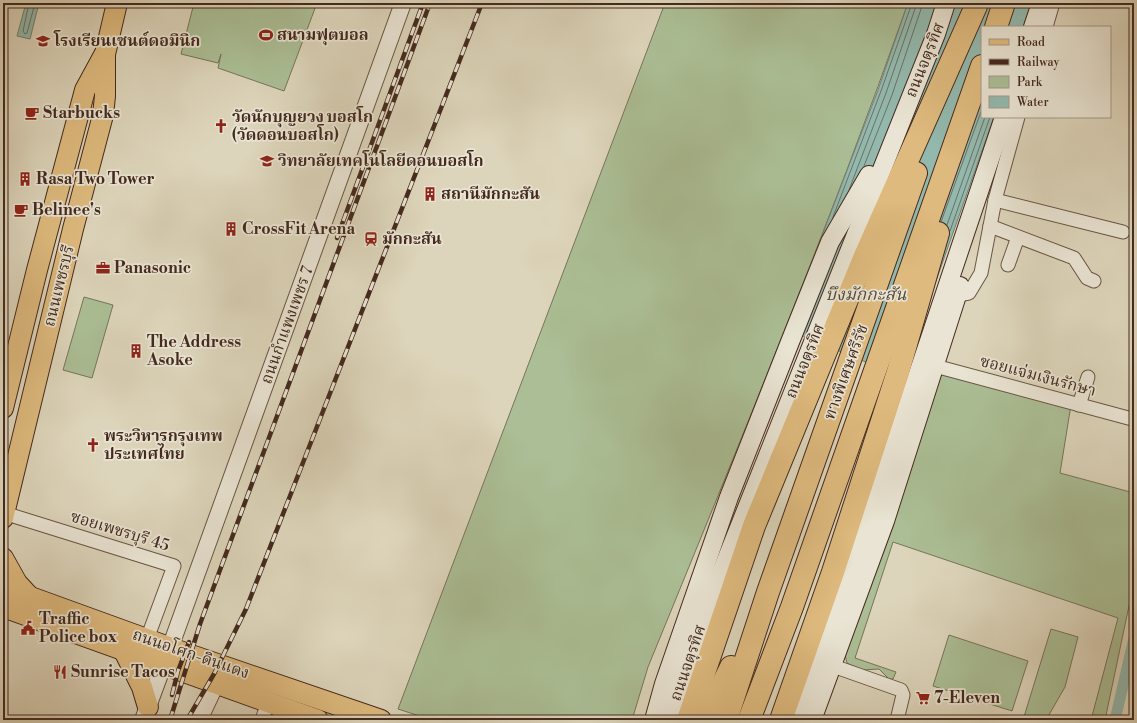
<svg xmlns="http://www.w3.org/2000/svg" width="1137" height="723" font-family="'Libre Bodoni','Noto Serif Thai',serif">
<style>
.green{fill:#abbe95;stroke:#78745a}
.water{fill:#93b9ae;stroke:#738074}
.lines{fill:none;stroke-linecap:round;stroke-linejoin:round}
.shore{stroke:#6c7266;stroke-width:1}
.canal{stroke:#93b9ae;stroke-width:11}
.minor-casing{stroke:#6a5545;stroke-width:15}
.tertiary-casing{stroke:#6a5545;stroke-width:18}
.secondary-casing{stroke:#442a1e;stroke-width:20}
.primary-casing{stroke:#442a1e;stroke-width:22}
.motorway-casing{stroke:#442a1e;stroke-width:24}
.minor{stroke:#e9e4d3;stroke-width:13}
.tertiary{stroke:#e9e4d3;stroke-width:16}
.secondary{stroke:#e9e4d3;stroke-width:18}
.primary{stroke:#deba7e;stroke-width:20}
.motorway{stroke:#deba7e;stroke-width:22}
.rail-casing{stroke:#442a1e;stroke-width:4.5}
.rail{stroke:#e9e4d3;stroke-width:3;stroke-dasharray:9;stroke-linecap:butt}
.labels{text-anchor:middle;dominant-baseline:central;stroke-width:3.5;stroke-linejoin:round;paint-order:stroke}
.poi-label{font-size:16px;font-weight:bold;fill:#442a1e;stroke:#e9e4d3;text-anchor:start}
.street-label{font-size:16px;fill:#442a1e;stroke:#e9e4d3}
.water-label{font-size:17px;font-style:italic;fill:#54473b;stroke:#e9e4d3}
</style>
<rect width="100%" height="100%" fill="#ddd5bb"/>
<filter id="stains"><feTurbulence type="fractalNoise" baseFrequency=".005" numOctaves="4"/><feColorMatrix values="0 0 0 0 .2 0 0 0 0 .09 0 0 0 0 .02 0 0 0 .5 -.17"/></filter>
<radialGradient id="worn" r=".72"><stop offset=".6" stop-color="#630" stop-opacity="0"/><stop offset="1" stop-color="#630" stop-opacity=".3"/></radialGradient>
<g class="green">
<path d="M194 3H317L284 91 218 68 221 54 218 63 181 54Z"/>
<path d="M665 3H908C829 227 738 447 648 667L632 720H432L398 709Z"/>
<path d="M84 297 113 305 92 378 63 370Z"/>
<path d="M940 373 1071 405 1060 473 1134 493V582L1105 720H1091L1118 618 893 542 855 658 896 672 893 679H889L879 669 862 670 847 663 845 655 886 540Z"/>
<path d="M1051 629 1078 637 1065 687 1046 720H1023Z"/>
<path d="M949 635 1028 661 1012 711 933 686Z"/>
</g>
<g class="water">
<path d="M26 3H39L30 39 17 36Z"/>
<path d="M908 3H1035L1026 27H982V117H994L902 377 786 329 878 90Z"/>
</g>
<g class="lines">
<g class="shore">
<path d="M29 3 23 31 25 34 27 33 35 3"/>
<path d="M864 166 892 95 923 3"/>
<path d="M849 190 886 93 917 3"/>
<path d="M833 217 881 91 912 3"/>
<path d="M941 222 982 109"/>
<path d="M947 225 985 117"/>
<path d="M950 231 990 117"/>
</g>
<path class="canal" d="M1115 720 1134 638"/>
<defs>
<g id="minor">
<path d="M1046 27 1053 3"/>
<path d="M995 200 1123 232"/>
<path d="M990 226 1074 258 1087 278 1094 281"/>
<path d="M1008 265 1018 237"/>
<path d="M958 295 969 293 981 273 995 200 1018 117"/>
<path d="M935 366 1132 419"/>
<path d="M1079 405 1088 377"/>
<path d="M4 513 174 566 147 639"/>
<path d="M833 666 901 690 903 695 897 720"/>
<path d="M262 720 268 702"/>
</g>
<g id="tertiary">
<path d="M170 648 403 3"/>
<path d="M143 720 163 666"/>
<path d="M199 720 216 684"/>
</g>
<g id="secondary">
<path d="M1033 27 1041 3"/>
<path d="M654 720 664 684 729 497 790 342 830 242 869 175"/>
<path d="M669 720 707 608 936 34 946 3"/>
<path d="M796 720 847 586 1004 117"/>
<path d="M812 720 885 521 960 286"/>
</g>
<g id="primary">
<path d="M102 67 117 3"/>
<path d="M3 408 37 270 85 90 104 55"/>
<path d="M3 518 73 229 103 115 105 96V54"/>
<path d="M3 558 17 583 29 596"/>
<path d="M3 587 185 653 381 720"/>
<path d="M3 607 318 720"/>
<path d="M124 651 142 687 148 707"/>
</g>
<g id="motorway">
<path d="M996 27 1004 3"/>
<path d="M688 720 754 526 865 256 976 6"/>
<path d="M705 720 731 667"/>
<path d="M726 720 768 592 916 173"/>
<path d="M749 720 792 607 982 66"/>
<path d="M781 720 833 572 898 372 938 233"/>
</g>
</defs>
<use href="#minor" class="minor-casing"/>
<use href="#tertiary" class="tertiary-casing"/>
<use href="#secondary" class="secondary-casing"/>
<use href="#primary" class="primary-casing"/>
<use href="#motorway" class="motorway-casing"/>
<use href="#minor" class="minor"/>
<use href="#tertiary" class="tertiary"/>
<use href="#secondary" class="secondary"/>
<use href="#primary" class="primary"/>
<use href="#motorway" class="motorway"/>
<defs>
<g id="rail">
<path d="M337 238 423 3"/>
<path d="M172 695 178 671 189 642"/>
<path d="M170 720 200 624 430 3"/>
<path d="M187 720 214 674 246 609 482 3"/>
</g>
</defs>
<use href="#rail" class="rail-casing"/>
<use href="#rail" class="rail"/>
</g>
<defs>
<symbol id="stadium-bare" viewBox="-9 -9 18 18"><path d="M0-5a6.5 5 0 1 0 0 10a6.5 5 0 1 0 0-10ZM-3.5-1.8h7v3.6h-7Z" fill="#8f2418" stroke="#e9e4d3" stroke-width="2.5" paint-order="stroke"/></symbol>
<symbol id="school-bare" viewBox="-9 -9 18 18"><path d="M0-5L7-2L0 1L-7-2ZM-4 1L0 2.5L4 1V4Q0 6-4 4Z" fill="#8f2418" stroke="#e9e4d3" stroke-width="2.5" paint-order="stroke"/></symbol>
<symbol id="cafe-bare" viewBox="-9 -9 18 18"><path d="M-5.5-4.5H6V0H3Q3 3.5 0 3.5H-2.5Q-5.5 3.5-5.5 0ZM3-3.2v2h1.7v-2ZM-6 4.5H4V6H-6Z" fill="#8f2418" stroke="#e9e4d3" stroke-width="2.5" paint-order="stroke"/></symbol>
<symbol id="church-bare" viewBox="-9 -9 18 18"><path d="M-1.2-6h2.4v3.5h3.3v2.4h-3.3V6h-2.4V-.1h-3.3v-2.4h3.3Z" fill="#8f2418" stroke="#e9e4d3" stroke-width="2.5" paint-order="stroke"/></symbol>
<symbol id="building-bare" viewBox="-9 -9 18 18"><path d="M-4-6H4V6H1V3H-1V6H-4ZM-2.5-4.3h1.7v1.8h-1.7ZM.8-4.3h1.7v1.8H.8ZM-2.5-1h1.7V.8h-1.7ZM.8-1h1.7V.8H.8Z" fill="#8f2418" stroke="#e9e4d3" stroke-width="2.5" paint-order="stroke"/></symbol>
<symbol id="station-bare" viewBox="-9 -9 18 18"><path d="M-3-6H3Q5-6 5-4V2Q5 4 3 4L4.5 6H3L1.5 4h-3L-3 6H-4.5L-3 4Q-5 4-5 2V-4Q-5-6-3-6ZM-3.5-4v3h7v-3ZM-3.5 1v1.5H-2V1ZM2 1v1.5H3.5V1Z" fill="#8f2418" stroke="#e9e4d3" stroke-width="2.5" paint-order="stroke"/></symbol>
<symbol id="office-bare" viewBox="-9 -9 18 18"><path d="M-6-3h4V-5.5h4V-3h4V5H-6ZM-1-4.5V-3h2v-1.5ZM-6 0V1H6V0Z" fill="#8f2418" stroke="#e9e4d3" stroke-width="2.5" paint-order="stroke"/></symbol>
<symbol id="civic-bare" viewBox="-9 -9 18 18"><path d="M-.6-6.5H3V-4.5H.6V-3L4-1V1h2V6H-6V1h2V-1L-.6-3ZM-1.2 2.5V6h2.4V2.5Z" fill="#8f2418" stroke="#e9e4d3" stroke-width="2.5" paint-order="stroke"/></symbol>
<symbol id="restaurant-bare" viewBox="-9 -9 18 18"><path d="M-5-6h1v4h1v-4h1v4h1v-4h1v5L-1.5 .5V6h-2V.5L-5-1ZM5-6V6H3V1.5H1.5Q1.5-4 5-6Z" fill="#8f2418" stroke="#e9e4d3" stroke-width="2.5" paint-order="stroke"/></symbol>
<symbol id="supermarket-bare" viewBox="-9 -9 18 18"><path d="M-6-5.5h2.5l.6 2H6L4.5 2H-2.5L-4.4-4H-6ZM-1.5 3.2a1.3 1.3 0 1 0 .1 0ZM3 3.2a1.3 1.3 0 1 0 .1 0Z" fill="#8f2418" stroke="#e9e4d3" stroke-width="2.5" paint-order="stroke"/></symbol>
</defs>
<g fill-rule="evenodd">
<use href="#stadium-bare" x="256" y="25" width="20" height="20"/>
<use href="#school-bare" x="33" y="31" width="20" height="20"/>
<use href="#cafe-bare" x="22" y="103" width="20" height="20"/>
<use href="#church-bare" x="211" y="116" width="20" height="20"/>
<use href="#school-bare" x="257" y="151" width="20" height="20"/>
<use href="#building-bare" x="15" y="169" width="20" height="20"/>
<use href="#building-bare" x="420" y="184" width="20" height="20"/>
<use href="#cafe-bare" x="11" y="200" width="20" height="20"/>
<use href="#building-bare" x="221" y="219" width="20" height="20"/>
<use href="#station-bare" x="361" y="229" width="20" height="20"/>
<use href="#office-bare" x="93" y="258" width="20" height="20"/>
<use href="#building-bare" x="126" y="341" width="20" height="20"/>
<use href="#church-bare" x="83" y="435" width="20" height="20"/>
<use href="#civic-bare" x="18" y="618" width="20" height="20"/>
<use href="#restaurant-bare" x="50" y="662" width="20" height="20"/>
<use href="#supermarket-bare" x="913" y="688" width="20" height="20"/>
</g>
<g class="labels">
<g class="poi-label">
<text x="277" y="35">สนามฟุตบอล</text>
<text x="54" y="41">โรงเรียนเซนต์ดอมินิก</text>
<text x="43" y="113">Starbucks</text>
<text x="232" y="117">วัดนักบุญยวง บอสโก<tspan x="232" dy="18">(วัดดอนบอสโก)</tspan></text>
<text x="278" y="161">วิทยาลัยเทคโนโลยีดอนบอสโก</text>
<text x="36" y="179">Rasa Two Tower</text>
<text x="441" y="194">สถานีมักกะสัน</text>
<text x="32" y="210">Belinee's</text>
<text x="242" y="229">CrossFit Arena</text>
<text x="382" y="239">มักกะสัน</text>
<text x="114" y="268">Panasonic</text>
<text x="147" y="342">The Address<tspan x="147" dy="18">Asoke</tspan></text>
<text x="104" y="436">พระวิหารกรุงเทพ<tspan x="104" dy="18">ประเทศไทย</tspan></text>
<text x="39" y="619">Traffic<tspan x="39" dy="18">Police box</tspan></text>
<text x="71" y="672">Sunrise Tacos</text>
<text x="934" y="698">7-Eleven</text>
</g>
<g class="street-label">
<text transform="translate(925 60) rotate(-68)">ถนนจตุรทิศ</text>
<text transform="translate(59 286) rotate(-76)">ถนนเพชรบุรี</text>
<text transform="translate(287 325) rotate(-70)">ถนนกำแพงเพชร 7</text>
<text transform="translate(805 361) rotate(-68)">ถนนจตุรทิศ</text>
<text transform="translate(846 372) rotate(-70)">ทางพิเศษศรีรัช</text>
<text transform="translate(1038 376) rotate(15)">ซอยแจ่มเงินรักษา</text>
<text transform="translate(120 531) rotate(17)">ซอยเพชรบุรี 45</text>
<text transform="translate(191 654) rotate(19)">ถนนอโศก-ดินแดง</text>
<text transform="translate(688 663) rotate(-71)">ถนนจตุรทิศ</text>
</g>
<g class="water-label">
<text x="866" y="295">บึงมักกะสัน</text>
</g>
</g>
<rect width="1137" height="723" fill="none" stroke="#ddd5bb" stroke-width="16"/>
<rect x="4" y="4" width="1129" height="715" fill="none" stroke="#442a1e" stroke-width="2"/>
<rect x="8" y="8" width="1121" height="707" fill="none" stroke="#442a1e"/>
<rect x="981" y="26" width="130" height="92" fill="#e9e4d3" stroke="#a79a8b"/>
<rect x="989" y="39" width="20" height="6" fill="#deba7e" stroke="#a79a8b"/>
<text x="1017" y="46" font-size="12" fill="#442a1e">Road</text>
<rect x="989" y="59" width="20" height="6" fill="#442a1e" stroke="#a79a8b"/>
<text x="1017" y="66" font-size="12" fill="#442a1e">Railway</text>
<rect x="989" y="76" width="20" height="12" fill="#abbe95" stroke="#a79a8b"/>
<text x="1017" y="86" font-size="12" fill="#442a1e">Park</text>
<rect x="989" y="96" width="20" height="12" fill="#93b9ae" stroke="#a79a8b"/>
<text x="1017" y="106" font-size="12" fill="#442a1e">Water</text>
<rect width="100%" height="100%" filter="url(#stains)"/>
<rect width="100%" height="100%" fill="url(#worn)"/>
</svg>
